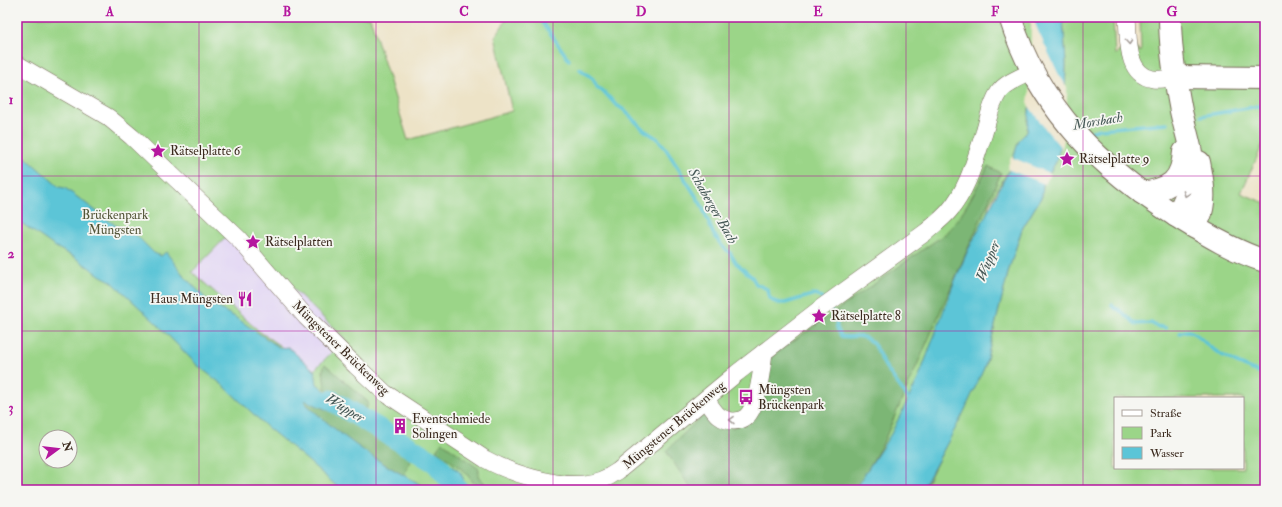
<svg xmlns="http://www.w3.org/2000/svg" width="1282" height="507" font-family="'IM FELL Double Pica',serif">
<style>
.built{fill:#e1d4f4}
.green{fill:#9bd588;stroke:#6b8053;fill-rule:evenodd}
.forest{fill:#7cb674;stroke:#5c7049}
.water{fill:#5bc5d7;stroke:#4b787a}
.pier{fill:#ede3c7}
.lines{fill:none;stroke-linecap:round;stroke-linejoin:round}
.stream{stroke:#5bc5d7;stroke-width:3.5}
.river{stroke:#5bc5d7;stroke-width:21}
.minor-casing{stroke:#796b59;stroke-width:18}
.major-casing{stroke:#796b59;stroke-width:24}
.minor{stroke:#fff;stroke-width:17}
.major{stroke:#fff;stroke-width:22}
.oneway{stroke:#a79f9a}
.grid{fill:none;stroke:#b5179e;stroke-width:1;stroke-opacity:0.55}
.labels{text-anchor:middle;dominant-baseline:central;stroke-width:3.5;stroke-linejoin:round;paint-order:stroke}
.poi-label{font-size:13px;fill:#3b2a1e;stroke:#f6f6f2;text-anchor:start}
.park-label{font-size:13px;fill:#535538;stroke:#f6f6f2}
.street-label{font-size:13px;fill:#3b2a1e;stroke:#f6f6f2}
.water-label{font-size:14px;font-style:italic;fill:#455856;stroke:#f6f6f2}
.neatline{fill:none;stroke:#b5179e;stroke-width:1.5}
.grid-label{font-size:13px;text-anchor:middle;font-weight:bold;fill:#b5179e}
</style>
<rect width="100%" height="100%" fill="#f6f6f2"/>
<filter id="ink" filterUnits="userSpaceOnUse"><feTurbulence type="fractalNoise" baseFrequency=".025" numOctaves="2"/><feDisplacementMap in="SourceGraphic" scale="8" xChannelSelector="R" yChannelSelector="G"/><feConvolveMatrix kernelMatrix="1 2 1 2 8 2 1 2 1" color-interpolation-filters="sRGB"/></filter>
<filter id="wash" filterUnits="userSpaceOnUse"><feTurbulence type="fractalNoise" baseFrequency=".012" numOctaves="4" result="noise"/><feDisplacementMap in="SourceGraphic" scale="16" xChannelSelector="R" yChannelSelector="G"/><feGaussianBlur stdDeviation="0.9" result="paint"/><feColorMatrix in="noise" values="0 0 0 0 0 0 0 0 0 0 0 0 0 0 0 0 0 1.4 0 .05"/><feComposite in="paint" operator="in"/></filter>
<g filter="url(#wash)">
<rect width="100%" height="100%" fill="#ede3c7"/>
<path class="built" d="M233 230 345 339 314 371 259 331 192 272Z"/>
<g class="green">
<path d="M17 17H370L408 140 512 111 495 37 508 17H1031L1033 69 1027 132 1019 140 1010 168 989 204 973 277 877 490H17ZM233 230 345 339 314 370 259 331 192 272ZM46 437H70V461H46Z"/>
<path d="M1063 17H1113L1115 55 1124 47 1132 45 1141 52 1140 17H1265V144H1263L1241 193 1265 203V490H922L926 485 985 366 1009 269 1022 229 1042 196 1043 184 1056 162 1064 131 1066 64ZM1115 398H1243V468H1115Z"/>
</g>
<g class="forest">
<path d="M988 166 1001 173 883 443 856 490H692L666 451 708 410 733 428 772 356 945 234C964 214 975 191 988 166Z"/>
<path d="M325 364 368 402 363 427 412 456 404 476 342 438 280 385 354 423 358 414 325 388 323 370Z"/>
<path d="M442 442 479 469 478 476 491 490H479L465 472 436 450Z"/>
</g>
<g class="water">
<path d="M1031 17H1063L1066 64 1064 132 1056 162 1043 184 1042 196 1022 229 1009 269 985 366 962 416 922 490H853L858 484 891 434 919 377 953 285 968 250 1010 168 1019 140 1027 132 1033 69Z"/>
<path d="M17 150 59 187 65 188 115 225 136 235 154 253 161 256 166 252 184 276 211 304 235 317 280 348 288 347 315 371 317 384 356 415 353 421 304 400 306 404C339 434 373 460 413 480 419 483 423 488 429 490H341L306 459 267 427 224 386 197 365 156 323 111 281 101 276 74 257 54 246 17 220Z"/>
<path d="M434 453 460 472 463 478 465 490H449L424 463Z"/>
</g>
<g class="pier">
<path d="M1029 17H1033L1038 31 1058 73 1067 87 1066 132 1062 149 1047 131 1028 105 1031 69V25Z"/>
<path d="M1011 157 1051 174 1045 184 1007 169Z"/>
</g>
<g class="lines">
<g class="stream">
<path d="M539 17 569 60"/>
<path d="M580 69 593 79 597 87 606 94 615 104 624 110 644 130 658 139 664 146 701 204 713 233 722 246 730 253 736 263 752 277 756 284 765 288 768 290 769 297 773 301 779 303H785L816 294 818 295 823 300"/>
<path d="M1201 116 1265 105"/>
<path d="M1086 133 1100 129 1167 123"/>
<path d="M1112 305 1114 308 1118 309 1126 316 1136 324 1151 323 1156 326 1166 328"/>
<path d="M829 308 836 318 837 328 841 336C848 338 856 335 863 337 877 342 878 355 885 366 893 378 902 389 910 401"/>
<path d="M1180 333C1184 331 1187 330 1191 332 1199 335 1204 343 1211 348 1227 359 1246 368 1265 374"/>
</g>
<path class="river" d="M331 400 436 463 458 490"/>
</g>
</g>
<g filter="url(#ink)">
<g class="lines">
<defs>
<g id="minor">
<path d="M1127 17C1129 38 1125 74 1153 79 1160 80 1168 78 1175 77"/>
<path d="M17 64 108 117 132 137 239 239 306 317 356 366 385 393 485 459C510 473 555 487 584 484 596 483 608 478 618 471L737 373 821 308 926 232C934 225 942 219 949 211 968 189 975 160 984 133 988 120 991 103 999 92 1006 82 1022 77 1033 71"/>
<path d="M706 399C710 405 714 412 719 416 724 420 728 421 734 421 738 421 742 420 746 417 758 407 762 368 764 352"/>
</g>
<g id="major">
<path d="M1010 17C1039 109 1101 169 1181 219 1207 235 1236 252 1265 261"/>
<path d="M1170 17C1170 49 1175 80 1181 111 1185 130 1194 153 1192 173 1190 188 1184 203 1176 216"/>
<path d="M1175 77 1265 78"/>
<path d="M1142 193C1169 189 1182 182 1184 152"/>
<path d="M1194 227C1196 222 1200 218 1201 213 1206 196 1202 178 1199 162"/>
</g>
</defs>
<use href="#minor" class="minor-casing"/>
<use href="#major" class="major-casing"/>
<use href="#minor" class="minor"/>
<use href="#major" class="major"/>
</g>
<defs><path id="oneway-chevron" d="M-2-3.5L2.5 0L-2 3.5" fill="none" stroke-width="1.6" stroke-linecap="round" stroke-linejoin="round"/></defs>
<g class="oneway">
<use href="#oneway-chevron" transform="translate(1129 42) rotate(85)"/>
<use href="#oneway-chevron" transform="translate(1186 194) rotate(110)"/>
<use href="#oneway-chevron" transform="translate(732 420) rotate(-179)"/>
</g>
</g>
<path class="grid" d="M199 17V490M376 17V490M553 17V490M729 17V490M906 17V490M1083 17V490M17 176H1265M17 331H1265"/>
<defs>
<symbol id="sight-bare" viewBox="-9 -9 18 18"><path d="M0-6L1.8-2.2L6-1.7L2.9 1.2L3.7 5.4L0 3.3L-3.7 5.4L-2.9 1.2L-6-1.7L-1.8-2.2Z" fill="#b5179e" stroke="#f6f6f2" stroke-width="2.5" paint-order="stroke"/></symbol>
<symbol id="restaurant-bare" viewBox="-9 -9 18 18"><path d="M-5-6h1v4h1v-4h1v4h1v-4h1v5L-1.5 .5V6h-2V.5L-5-1ZM5-6V6H3V1.5H1.5Q1.5-4 5-6Z" fill="#b5179e" stroke="#f6f6f2" stroke-width="2.5" paint-order="stroke"/></symbol>
<symbol id="bus-bare" viewBox="-9 -9 18 18"><path d="M-5-6H5V4H4V6H2V4H-2V6H-4V4H-5ZM-3.5-4V0h7V-4ZM-3.5 1.2v1.5H-2V1.2ZM2 1.2v1.5H3.5V1.2Z" fill="#b5179e" stroke="#f6f6f2" stroke-width="2.5" paint-order="stroke"/></symbol>
<symbol id="building-bare" viewBox="-9 -9 18 18"><path d="M-4-6H4V6H1V3H-1V6H-4ZM-2.5-4.3h1.7v1.8h-1.7ZM.8-4.3h1.7v1.8H.8ZM-2.5-1h1.7V.8h-1.7ZM.8-1h1.7V.8H.8Z" fill="#b5179e" stroke="#f6f6f2" stroke-width="2.5" paint-order="stroke"/></symbol>
</defs>
<g fill-rule="evenodd">
<use href="#sight-bare" x="147" y="140" width="22" height="22"/>
<use href="#sight-bare" x="1056" y="148" width="22" height="22"/>
<use href="#sight-bare" x="242" y="231" width="22" height="22"/>
<use href="#restaurant-bare" x="234" y="288" width="22" height="22"/>
<use href="#sight-bare" x="808" y="305" width="22" height="22"/>
<use href="#bus-bare" x="735" y="386" width="22" height="22"/>
<use href="#building-bare" x="389" y="415" width="22" height="22"/>
</g>
<g class="labels">
<g class="poi-label">
<text x="170" y="151">Rätselplatte 6</text>
<text x="1079" y="159">Rätselplatte 9</text>
<text x="265" y="242">Rätselplatten</text>
<text x="233" y="299" text-anchor="end">Haus Müngsten</text>
<text x="831" y="316">Rätselplatte 8</text>
<text x="758" y="390">Müngsten<tspan x="758" dy="15">Brückenpark</tspan></text>
<text x="412" y="419">Eventschmiede<tspan x="412" dy="15">Solingen</tspan></text>
</g>
<g class="park-label">
<text x="115" y="215">Brückenpark<tspan x="115" dy="15">Müngsten</tspan></text>
</g>
<g class="street-label">
<text transform="translate(341 348) rotate(44)">Müngstener Brückenweg</text>
<text transform="translate(674 425) rotate(-40)">Müngstener Brückenweg</text>
</g>
<g class="water-label">
<text transform="translate(1098 121) rotate(-10)">Morsbach</text>
<text transform="translate(713 206) rotate(60)">Schaberger Bach</text>
<text transform="translate(988 261) rotate(-68)">Wupper</text>
<text transform="translate(345 408) rotate(31)">Wupper</text>
</g>
</g>
<rect width="1282" height="507" fill="none" stroke="#f6f6f2" stroke-width="44"/>
<rect x="1114" y="397" width="130" height="72" fill="#f6f6f2" stroke="#aba49d"/>
<rect x="1122" y="410" width="20" height="6" fill="#ffffff" stroke="#aba49d"/>
<text x="1150" y="417" font-size="12" fill="#3b2a1e">Straße</text>
<rect x="1122" y="427" width="20" height="12" fill="#9bd588" stroke="#aba49d"/>
<text x="1150" y="437" font-size="12" fill="#3b2a1e">Park</text>
<rect x="1122" y="447" width="20" height="12" fill="#5bc5d7" stroke="#aba49d"/>
<text x="1150" y="457" font-size="12" fill="#3b2a1e">Wasser</text>
<g transform="translate(58 449) rotate(75)"><circle r="19" fill="#f6f6f2" stroke="#aba49d"/>
<path d="M0-3L7 15L0 10L-7 15Z" fill="#b5179e"/>
<text y="-6" font-size="11" font-weight="bold" text-anchor="middle" fill="#3b2a1e">N</text>
</g>
<rect x="22" y="22" width="1238" height="463" class="neatline"/>
<g class="grid-label">
<text x="110" y="16">A</text>
<text x="287" y="16">B</text>
<text x="464" y="16">C</text>
<text x="641" y="16">D</text>
<text x="818" y="16">E</text>
<text x="995" y="16">F</text>
<text x="1172" y="16">G</text>
<text x="11" y="104">1</text>
<text x="11" y="258">2</text>
<text x="11" y="412">3</text>
</g>
</svg>
